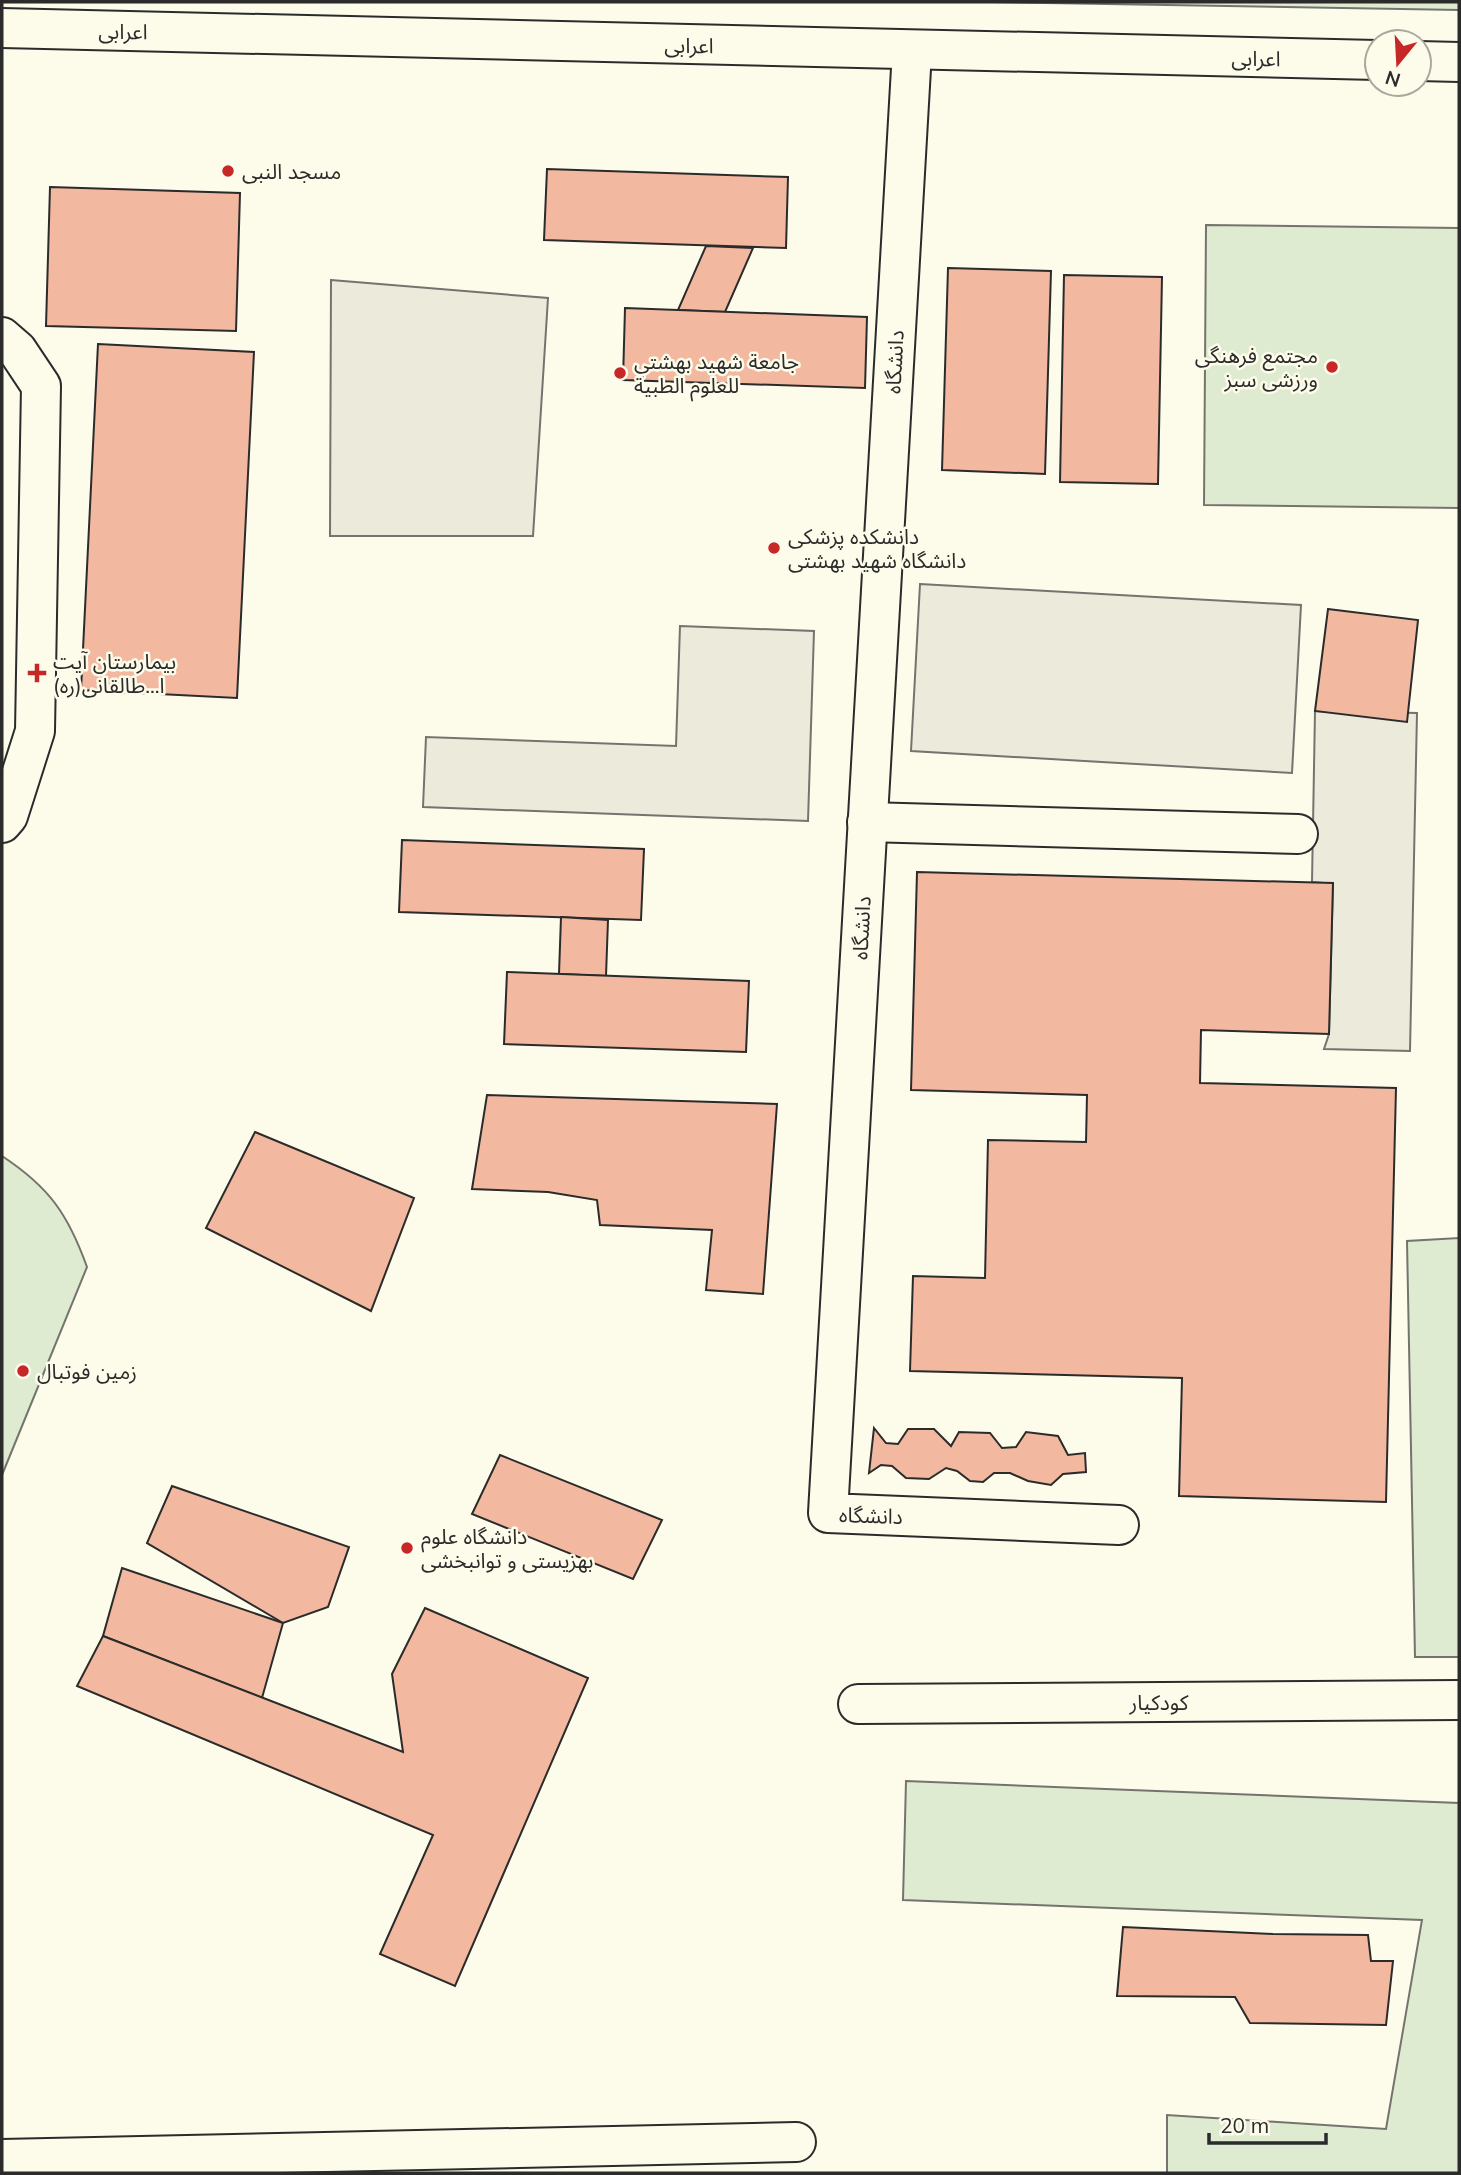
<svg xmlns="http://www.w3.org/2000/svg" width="1461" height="2175" font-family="Mulish,'Noto Sans Arabic',sans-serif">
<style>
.green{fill:#deebd1;stroke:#74746e;stroke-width:2}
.parking{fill:#eceadb;stroke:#74746e;stroke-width:2}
.building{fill:#f2b8a0;stroke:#2b2b2b;stroke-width:2}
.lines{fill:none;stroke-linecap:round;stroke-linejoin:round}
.minor-casing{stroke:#2b2b2b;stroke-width:42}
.minor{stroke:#fdfbea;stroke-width:38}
.poi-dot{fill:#c62828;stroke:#fdfbea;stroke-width:2.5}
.labels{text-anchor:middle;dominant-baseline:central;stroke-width:5;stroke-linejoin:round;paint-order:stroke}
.street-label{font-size:21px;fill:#2b2b2b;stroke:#fdfbea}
.poi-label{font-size:21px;fill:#2b2b2b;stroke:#fdfbea;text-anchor:start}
</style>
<rect width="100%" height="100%" fill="#fdfbea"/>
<g class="green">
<path d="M992 2H1459V10Z"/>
<path d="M1206 225 1459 228V508L1204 505Z"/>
<path d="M2 1156C49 1187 68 1214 87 1267L2 1475Z"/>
<path d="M1459 1238V1657H1415L1407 1241Z"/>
<path d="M906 1781 1459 1803V2173H1167V2115L1386 2129 1422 1920 903 1900Z"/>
</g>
<g class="parking">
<path d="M331 280 548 298 533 536H330Z"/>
<path d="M920 584 1301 605 1292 773 911 751Z"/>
<path d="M680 626 814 631 808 821 423 807 426 737 676 746Z"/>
<path d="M1315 711 1417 713 1410 1051 1324 1049 1329 1034 1333 884 1312 882Z"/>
</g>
<g class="building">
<path d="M547 169 788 177 786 248 544 240Z"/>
<path d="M50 187 240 193 236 331 46 326Z"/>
<path d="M706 246 753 248 725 312 678 310Z"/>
<path d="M948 268 1051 271 1045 474 942 470Z"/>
<path d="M1064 275 1162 277 1158 484 1060 482Z"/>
<path d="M625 308 867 317 865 388 623 380Z"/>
<path d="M98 344 254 352 237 698 81 690Z"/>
<path d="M1328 609 1418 620 1407 722 1315 711Z"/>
<path d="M402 840 644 849 641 920 399 912Z"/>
<path d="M917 872 1333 883 1329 1034 1201 1030 1200 1083 1396 1088 1386 1502 1179 1496 1182 1378 910 1371 913 1276 985 1278 988 1140 1086 1142 1087 1095 911 1090Z"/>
<path d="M561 917 608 920 606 976 559 974Z"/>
<path d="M507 972 749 981 746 1052 504 1044Z"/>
<path d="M487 1095 777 1104 763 1294 706 1290 712 1230 600 1225 597 1200 548 1192 472 1189Z"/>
<path d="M255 1132 414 1198 371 1311 206 1228Z"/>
<path d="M874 1428 886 1443 898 1444 908 1429H934L951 1446 959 1432 990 1433 1002 1448 1016 1447 1026 1432 1058 1436 1068 1455 1085 1453 1086 1472 1063 1474 1051 1485 1028 1481 1010 1473H994L983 1482 970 1481 957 1471 946 1468 929 1479 906 1478 892 1466 881 1465 869 1473Z"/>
<path d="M500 1455 662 1520 633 1579 472 1514Z"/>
<path d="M172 1486 349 1547 328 1607 283 1623 147 1543Z"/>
<path d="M122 1568 283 1623 262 1698 103 1636Z"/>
<path d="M425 1608 588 1678 455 1986 380 1954 433 1835 77 1686 103 1636 403 1752 392 1674Z"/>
<path d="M1123 1927 1273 1934 1368 1935 1371 1961H1393L1386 2025 1250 2023 1235 1997 1117 1996Z"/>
</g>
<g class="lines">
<defs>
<g id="minor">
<path d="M2 28 1377 60"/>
<path d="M912 51 828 1513 1119 1525"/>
<path d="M1419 61 1459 62"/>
<path d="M2 337 17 350 41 386 35 731 8 816 2 823"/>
<path d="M867 822 1298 834"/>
<path d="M858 1704 1459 1700"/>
<path d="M2 2159 796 2142"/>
</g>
</defs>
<use href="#minor" class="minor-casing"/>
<use href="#minor" class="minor"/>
</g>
<g class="poi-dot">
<circle cx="228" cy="171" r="7"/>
<circle cx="1332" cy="367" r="7"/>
<circle cx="620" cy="373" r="7"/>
<circle cx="774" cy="548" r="7"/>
<path d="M33.5 662.5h7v7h7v7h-7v7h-7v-7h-7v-7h7z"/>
<circle cx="23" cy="1371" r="7"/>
<circle cx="407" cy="1548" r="7"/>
</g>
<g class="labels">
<g class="street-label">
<text transform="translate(123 31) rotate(1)">اعرابی</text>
<text transform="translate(689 45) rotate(1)">اعرابی</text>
<text transform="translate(1256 58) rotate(1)">اعرابی</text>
<text transform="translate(894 362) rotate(-87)">دانشگاه</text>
<text transform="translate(861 928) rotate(-87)">دانشگاه</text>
<text transform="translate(871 1515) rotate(2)">دانشگاه</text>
<text x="1159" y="1702">کودکیار</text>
</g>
<g class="poi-label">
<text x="242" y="171">مسجد النبی</text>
<text x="1318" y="355" text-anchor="end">مجتمع فرهنگی<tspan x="1318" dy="24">ورزشی سبز</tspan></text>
<text x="634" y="361">جامعة شهيد بهشتي<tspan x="634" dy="24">للعلوم الطبية</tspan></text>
<text x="788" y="536">دانشکده پزشکی<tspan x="788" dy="24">دانشگاه شهید بهشتی</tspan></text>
<text x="53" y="661">بیمارستان آیت<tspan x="53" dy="24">ا...طالقانی(ره)</tspan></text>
<text x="37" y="1371">زمین فوتبال</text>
<text x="421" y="1536">دانشگاه علوم<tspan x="421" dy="24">بهزیستی و توانبخشی</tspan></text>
</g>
</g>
<rect width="1461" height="2175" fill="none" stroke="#2b2b2b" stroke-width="7"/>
<g transform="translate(1398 63) rotate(198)"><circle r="33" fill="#fdfbea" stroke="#a9a89e" stroke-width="2"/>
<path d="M0-5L12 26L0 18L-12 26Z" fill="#c62828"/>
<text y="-10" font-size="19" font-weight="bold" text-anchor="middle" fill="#2b2b2b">N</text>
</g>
<path d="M1209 2133v10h117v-10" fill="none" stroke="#2b2b2b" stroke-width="3.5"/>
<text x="1220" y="2133" font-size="21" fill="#2b2b2b" stroke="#fdfbea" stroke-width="5" paint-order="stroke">20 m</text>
</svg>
